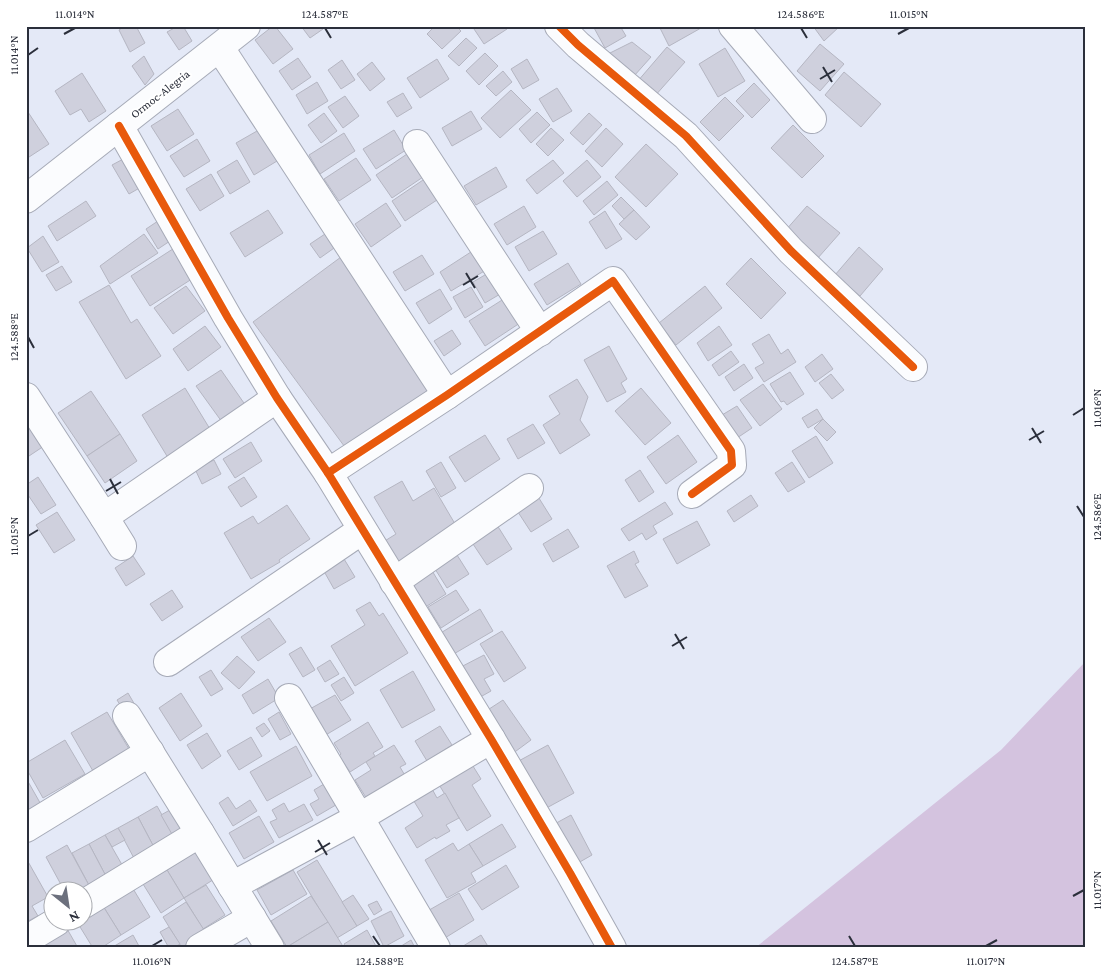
<svg xmlns="http://www.w3.org/2000/svg" width="1111" height="974" font-family="'Crimson Pro',serif">
<style>
.green{fill:#d4c3df}
.building{fill:#cfd0dd;stroke:#b5b6c2}
.lines{fill:none;stroke-linecap:round;stroke-linejoin:round}
.minor-casing{stroke:#a6aab7;stroke-width:30}
.minor{stroke:#fbfcfe;stroke-width:28}
.cycleway-casing{stroke:#fff;stroke-width:11}
.cycleway{stroke:#e8590c;stroke-width:8}
.ticks{fill:none;stroke:#2b2f3b;stroke-width:2}
.labels{text-anchor:middle;dominant-baseline:central;stroke-width:4;stroke-linejoin:round;paint-order:stroke}
.street-label{font-size:12px;fill:#2b2f3b;stroke:#fff}
.neatline{fill:none;stroke:#2b2f3b;stroke-width:2}
.ticks-label{font-size:12px;text-anchor:middle;fill:#2b2f3b}
</style>
<rect width="100%" height="100%" fill="#e4e9f7"/>
<path class="green" d="M1085 662V948H755L1001 750Z"/>
<g class="building">
<path d="M125 26H136L145 43 130 52 119 30Z"/>
<path d="M178 26H183L192 41 179 50 167 32Z"/>
<path d="M273 26H275L293 49 273 64 255 40Z"/>
<path d="M301 26H321L323 29 310 38Z"/>
<path d="M435 26H456L461 31 442 49 427 34Z"/>
<path d="M472 26H505L507 29 484 44Z"/>
<path d="M593 26H620L626 36 605 48Z"/>
<path d="M659 26H700L701 28 669 46Z"/>
<path d="M813 26H840L824 41Z"/>
<path d="M466 38 477 48 459 66 448 56Z"/>
<path d="M632 42 651 57 634 76 606 55Z"/>
<path d="M820 44 844 64 820 91 797 71Z"/>
<path d="M667 47 685 62 654 97 637 82Z"/>
<path d="M725 48 745 81 718 97 699 64Z"/>
<path d="M485 53 498 66 479 85 466 71Z"/>
<path d="M144 56 154 74 145 85 132 66Z"/>
<path d="M298 58 311 77 292 90 279 71Z"/>
<path d="M437 59 449 79 420 98 407 78Z"/>
<path d="M527 59 539 80 523 89 511 69Z"/>
<path d="M342 60 355 80 341 89 328 70Z"/>
<path d="M372 62 385 79 370 91 357 74Z"/>
<path d="M503 71 512 82 496 96 486 86Z"/>
<path d="M844 72 881 104 861 127 825 95Z"/>
<path d="M82 73 106 111 89 122 81 109 70 115 55 91Z"/>
<path d="M317 82 328 101 307 114 296 95Z"/>
<path d="M754 83 770 100 752 118 736 101Z"/>
<path d="M557 88 572 111 553 122 539 99Z"/>
<path d="M511 90 531 110 500 138 481 118Z"/>
<path d="M403 93 412 108 397 117 387 102Z"/>
<path d="M345 96 359 116 343 128 328 107Z"/>
<path d="M725 97 744 116 719 141 700 122Z"/>
<path d="M26 109 49 144 26 159Z"/>
<path d="M178 109 194 134 167 151 151 126Z"/>
<path d="M471 111 482 129 452 146 442 128Z"/>
<path d="M537 112 550 125 531 143 519 129Z"/>
<path d="M324 113 337 131 321 143 308 125Z"/>
<path d="M589 113 602 125 583 145 570 133Z"/>
<path d="M793 125 824 156 802 178 771 148Z"/>
<path d="M264 127 282 158 254 175 236 143Z"/>
<path d="M551 128 564 140 548 156 536 144Z"/>
<path d="M606 128 623 144 602 167 585 151Z"/>
<path d="M394 130 406 150 376 169 363 149Z"/>
<path d="M344 133 355 151 320 174 309 155Z"/>
<path d="M197 139 210 161 184 177 170 156Z"/>
<path d="M646 144 678 174 646 207 615 177Z"/>
<path d="M410 152 426 175 392 198 376 175Z"/>
<path d="M127 157 143 186 129 194 112 165Z"/>
<path d="M356 158 371 180 339 201 324 179Z"/>
<path d="M237 160 250 182 230 194 217 172Z"/>
<path d="M553 160 564 173 537 194 526 180Z"/>
<path d="M587 160 601 177 577 197 563 181Z"/>
<path d="M496 167 507 187 476 205 464 186Z"/>
<path d="M211 174 224 196 200 211 186 189Z"/>
<path d="M426 178 440 198 405 221 392 201Z"/>
<path d="M607 181 618 195 594 215 583 201Z"/>
<path d="M621 197 634 210 624 219 612 206Z"/>
<path d="M86 201 96 216 57 241 48 226Z"/>
<path d="M386 203 401 226 371 247 355 224Z"/>
<path d="M524 206 536 227 507 245 494 224Z"/>
<path d="M807 206 840 233 817 259 785 231Z"/>
<path d="M268 210 283 233 245 257 230 233Z"/>
<path d="M634 210 650 227 636 240 619 224Z"/>
<path d="M605 211 622 239 606 249 589 222Z"/>
<path d="M161 219 173 239 158 249 146 229Z"/>
<path d="M543 231 557 254 529 271 515 247Z"/>
<path d="M328 232 337 246 320 258 310 244Z"/>
<path d="M144 234 158 253 110 284 100 266Z"/>
<path d="M43 236 59 262 42 272 27 248Z"/>
<path d="M179 245 198 275 150 306 131 276Z"/>
<path d="M859 247 883 269 860 296 835 275Z"/>
<path d="M474 250 486 270 451 291 440 272Z"/>
<path d="M422 255 434 274 405 291 393 272Z"/>
<path d="M341 257 438 389 350 454 253 322Z"/>
<path d="M751 258 786 293 761 319 726 284Z"/>
<path d="M568 263 581 284 547 305 534 284Z"/>
<path d="M62 266 72 282 56 291 46 275Z"/>
<path d="M495 269 507 290 485 303 473 282Z"/>
<path d="M109 285 131 323 137 319 161 356 126 379 79 302Z"/>
<path d="M186 286 205 311 173 334 154 308Z"/>
<path d="M705 286 722 308 676 345 659 323Z"/>
<path d="M471 287 483 307 465 318 453 297Z"/>
<path d="M440 289 452 309 429 324 416 303Z"/>
<path d="M510 295 526 319 485 346 469 321Z"/>
<path d="M205 326 221 347 188 371 173 349Z"/>
<path d="M719 326 732 345 708 361 697 343Z"/>
<path d="M452 330 461 344 444 356 434 341Z"/>
<path d="M769 334 781 354 788 349 796 362 764 382 755 368 764 363 752 344Z"/>
<path d="M609 346 627 379 621 383 626 392 607 402 584 360Z"/>
<path d="M731 351 739 362 719 376 712 365Z"/>
<path d="M822 354 833 369 815 382 805 367Z"/>
<path d="M744 364 753 378 734 391 725 377Z"/>
<path d="M221 370 246 406 222 422 196 386Z"/>
<path d="M790 372 804 394 787 405 784 401 781 402 770 384Z"/>
<path d="M831 374 844 390 832 399 819 383Z"/>
<path d="M577 379 588 397 580 420 590 435 560 454 543 425 560 414 549 396Z"/>
<path d="M763 384 782 409 760 426 740 400Z"/>
<path d="M185 388 213 434 170 461 142 415Z"/>
<path d="M641 388 671 423 645 445 615 411Z"/>
<path d="M91 391 120 434 87 456 58 413Z"/>
<path d="M737 406 752 428 737 438 722 415Z"/>
<path d="M26 407 50 442 26 458Z"/>
<path d="M817 409 823 419 808 428 802 418Z"/>
<path d="M823 419 836 432 827 441 814 428Z"/>
<path d="M533 424 545 443 518 459 507 439Z"/>
<path d="M120 434 137 461 105 483 87 456Z"/>
<path d="M485 435 500 459 465 482 449 457Z"/>
<path d="M678 435 697 462 666 484 647 457Z"/>
<path d="M816 436 833 463 809 478 792 451Z"/>
<path d="M251 442 262 461 235 478 223 459Z"/>
<path d="M214 460 221 474 202 484 195 469Z"/>
<path d="M441 462 456 488 441 497 426 471Z"/>
<path d="M792 462 805 482 788 492 775 473Z"/>
<path d="M640 470 654 492 639 502 625 480Z"/>
<path d="M38 477 56 505 41 514 26 492V485Z"/>
<path d="M244 477 257 497 241 507 228 487Z"/>
<path d="M402 481 413 501 434 488 458 529 392 575 375 547 396 534 374 497Z"/>
<path d="M537 495 552 519 531 532 516 509Z"/>
<path d="M751 495 758 506 734 522 727 511Z"/>
<path d="M665 502 673 514 653 526 657 533 646 540 642 533 629 541 621 529Z"/>
<path d="M287 505 310 539 279 560 280 562 251 579 224 533 253 516 258 524Z"/>
<path d="M57 512 75 540 54 553 36 525Z"/>
<path d="M697 521 710 545 677 564 663 539Z"/>
<path d="M497 525 512 549 487 565 471 541Z"/>
<path d="M568 529 579 547 553 562 543 544Z"/>
<path d="M452 547 469 574 447 588 430 561Z"/>
<path d="M634 551 639 562 635 564 648 586 625 598 607 566Z"/>
<path d="M341 554 355 577 334 589 321 566Z"/>
<path d="M133 556 145 574 126 586 115 568Z"/>
<path d="M428 564 446 594 416 613 397 583Z"/>
<path d="M172 590 183 607 162 621 150 604Z"/>
<path d="M456 590 469 610 441 628 428 607Z"/>
<path d="M370 602 379 616 383 613 408 653 355 686 331 646 365 625 356 610Z"/>
<path d="M480 609 493 631 452 655 439 634Z"/>
<path d="M269 618 286 642 258 661 241 637Z"/>
<path d="M502 631 526 668 504 682 480 644Z"/>
<path d="M301 647 315 670 303 677 289 654Z"/>
<path d="M484 655 494 674 484 679 491 691 475 700 457 669Z"/>
<path d="M237 656 255 672 239 689 221 673Z"/>
<path d="M330 660 339 674 325 682 317 668Z"/>
<path d="M211 670 223 689 211 696 199 677Z"/>
<path d="M413 671 435 710 402 728 380 690Z"/>
<path d="M344 677 354 693 341 701 331 685Z"/>
<path d="M268 679 279 698 253 714 242 695Z"/>
<path d="M128 693 135 705 124 711 117 700Z"/>
<path d="M181 693 202 726 180 741 159 708Z"/>
<path d="M335 695 351 720 324 736 308 710Z"/>
<path d="M503 700 531 740 512 754 483 713Z"/>
<path d="M107 712 129 749 93 771 71 733Z"/>
<path d="M279 712 291 734 280 740 268 719Z"/>
<path d="M368 722 383 747 373 753 375 756 350 772 339 756 341 754 334 743Z"/>
<path d="M264 723 270 731 262 737 256 728Z"/>
<path d="M440 726 452 745 427 761 415 741Z"/>
<path d="M207 733 221 756 202 769 187 745Z"/>
<path d="M251 737 262 756 239 770 227 751Z"/>
<path d="M65 740 85 774 43 798 26 768V763Z"/>
<path d="M394 745 406 764 400 767 410 784 372 807 355 780 371 770 366 762Z"/>
<path d="M548 745 574 793 541 811 515 763Z"/>
<path d="M296 746 312 776 267 801 250 772Z"/>
<path d="M468 758 481 779 472 785 491 816 467 831 435 778Z"/>
<path d="M26 778 43 808 26 818Z"/>
<path d="M329 781 341 802 317 816 310 804 319 799 314 790Z"/>
<path d="M431 787 437 798 445 793 459 818 446 825 450 831 436 839 435 837 417 848 405 828 423 816 412 798Z"/>
<path d="M228 797 236 809 250 800 257 811 233 826 219 803Z"/>
<path d="M284 803 289 812 304 804 313 820 279 838 270 822 277 819 272 810Z"/>
<path d="M157 806 176 840 156 851 138 817Z"/>
<path d="M177 806 188 827 173 836 161 815Z"/>
<path d="M571 815 592 855 571 867 549 827Z"/>
<path d="M259 816 274 842 244 859 229 833Z"/>
<path d="M138 817 156 851 136 862 118 828Z"/>
<path d="M502 824 516 847 483 866 469 844Z"/>
<path d="M118 828 125 840 112 847 105 835Z"/>
<path d="M105 835 125 870 108 880 89 844Z"/>
<path d="M453 843 458 851 469 844 483 866 471 873 476 882 447 898 425 860Z"/>
<path d="M89 844 108 880 91 889 72 853Z"/>
<path d="M67 845 91 889 82 892H65L46 857Z"/>
<path d="M199 850 216 878 184 898 167 870Z"/>
<path d="M26 858 48 897 32 906 38 916 26 922Z"/>
<path d="M317 860 357 926 337 938 297 872Z"/>
<path d="M506 865 519 887 482 910 468 889Z"/>
<path d="M167 870 184 898 161 913 143 884Z"/>
<path d="M293 870 307 894 271 915 257 890Z"/>
<path d="M206 885 225 915 203 929 184 898Z"/>
<path d="M132 887 150 917 121 935 103 906Z"/>
<path d="M459 893 474 920 440 941 424 913Z"/>
<path d="M353 895 369 919 357 926 342 902Z"/>
<path d="M311 896 328 922 287 947 271 921Z"/>
<path d="M377 901 382 910 374 915 368 905Z"/>
<path d="M186 902 206 933 182 948 163 917Z"/>
<path d="M103 906 121 935 101 948H93L77 922H82V918Z"/>
<path d="M391 911 404 936 384 947 371 921Z"/>
<path d="M328 922 344 948H288L287 947Z"/>
<path d="M66 927 78 948H43L40 942Z"/>
<path d="M169 927 180 944 173 948H169L160 932Z"/>
<path d="M367 930 377 948H346L344 944Z"/>
<path d="M133 935 140 948H111Z"/>
<path d="M481 935 489 948H460Z"/>
<path d="M411 940 415 948H398Z"/>
</g>
<g class="lines">
<defs>
<g id="minor">
<path d="M559 26 578 45 686 136 791 251 913 367"/>
<path d="M733 26 812 119"/>
<path d="M220 48 447 395"/>
<path d="M119 126 228 318 277 398 328 473 491 739 570 873 612 948"/>
<path d="M417 144 540 332"/>
<path d="M26 199 246 26"/>
<path d="M26 397 104 517"/>
<path d="M328 473 447 395 613 281 731 451 732 465 692 494"/>
<path d="M122 546 104 517 277 398"/>
<path d="M394 582 529 488"/>
<path d="M168 662 362 530"/>
<path d="M289 698 436 948"/>
<path d="M127 716 200 833 270 948"/>
<path d="M26 828 150 752"/>
<path d="M232 886 360 817 491 739"/>
<path d="M82 905 200 833"/>
<path d="M26 940 56 922"/>
<path d="M200 948 252 918"/>
</g>
</defs>
<use href="#minor" class="minor-casing"/>
<use href="#minor" class="minor"/>
<defs>
<g id="cycleway">
<path d="M559 26 578 45 686 136 791 251 913 367"/>
<path d="M119 126 228 318 277 398 328 473 491 739 570 873 612 948"/>
<path d="M328 473 447 395 613 281 731 451 732 465 692 494"/>
</g>
</defs>
<use href="#cycleway" class="cycleway-casing"/>
<use href="#cycleway" class="cycleway"/>
</g>
<path class="ticks" d="M325 28 331 38M801 28 807 38M64 34 75 28M898 34 909 28M28 55 38 48M823 67 832 82M820 79 835 70M466 273 475 288M463 285 478 276M28 337 34 348M1073 415 1084 408M1032 428 1041 443M1029 440 1044 431M110 479 118 494M106 491 121 482M1077 506 1084 517M28 536 38 530M675 634 684 649M672 646 687 637M318 840 327 855M315 852 330 843M1073 896 1084 890M373 936 380 946M849 936 855 946M152 946 162 940M986 946 997 940"/>
<g class="labels">
<g class="street-label">
<text transform="translate(160 94) rotate(-38)">Ormoc-Alegria</text>
</g>
</g>
<rect width="1111" height="974" fill="none" stroke="#ffffff" stroke-width="55"/>
<g transform="translate(68 906) rotate(150)"><circle r="24" fill="#ffffff" stroke="#aaacb1"/>
<path d="M0-4L9 19L0 12L-9 19Z" fill="#6c707d"/>
<text y="-8" font-size="14" font-weight="bold" text-anchor="middle" fill="#2b2f3b">N</text>
</g>
<rect x="28" y="28" width="1056" height="918" class="neatline"/>
<g class="ticks-label">
<text x="75" y="18">11.014°N</text>
<text x="325" y="18">124.587°E</text>
<text x="801" y="18">124.586°E</text>
<text x="909" y="18">11.015°N</text>
<text transform="translate(14 55) rotate(-90)" y="4">11.014°N</text>
<text transform="translate(14 337) rotate(-90)" y="4">124.588°E</text>
<text transform="translate(1097 408) rotate(-90)" y="4">11.016°N</text>
<text transform="translate(1097 517) rotate(-90)" y="4">124.586°E</text>
<text transform="translate(14 536) rotate(-90)" y="4">11.015°N</text>
<text transform="translate(1097 890) rotate(-90)" y="4">11.017°N</text>
<text x="152" y="965">11.016°N</text>
<text x="380" y="965">124.588°E</text>
<text x="855" y="965">124.587°E</text>
<text x="986" y="965">11.017°N</text>
</g>
</svg>
